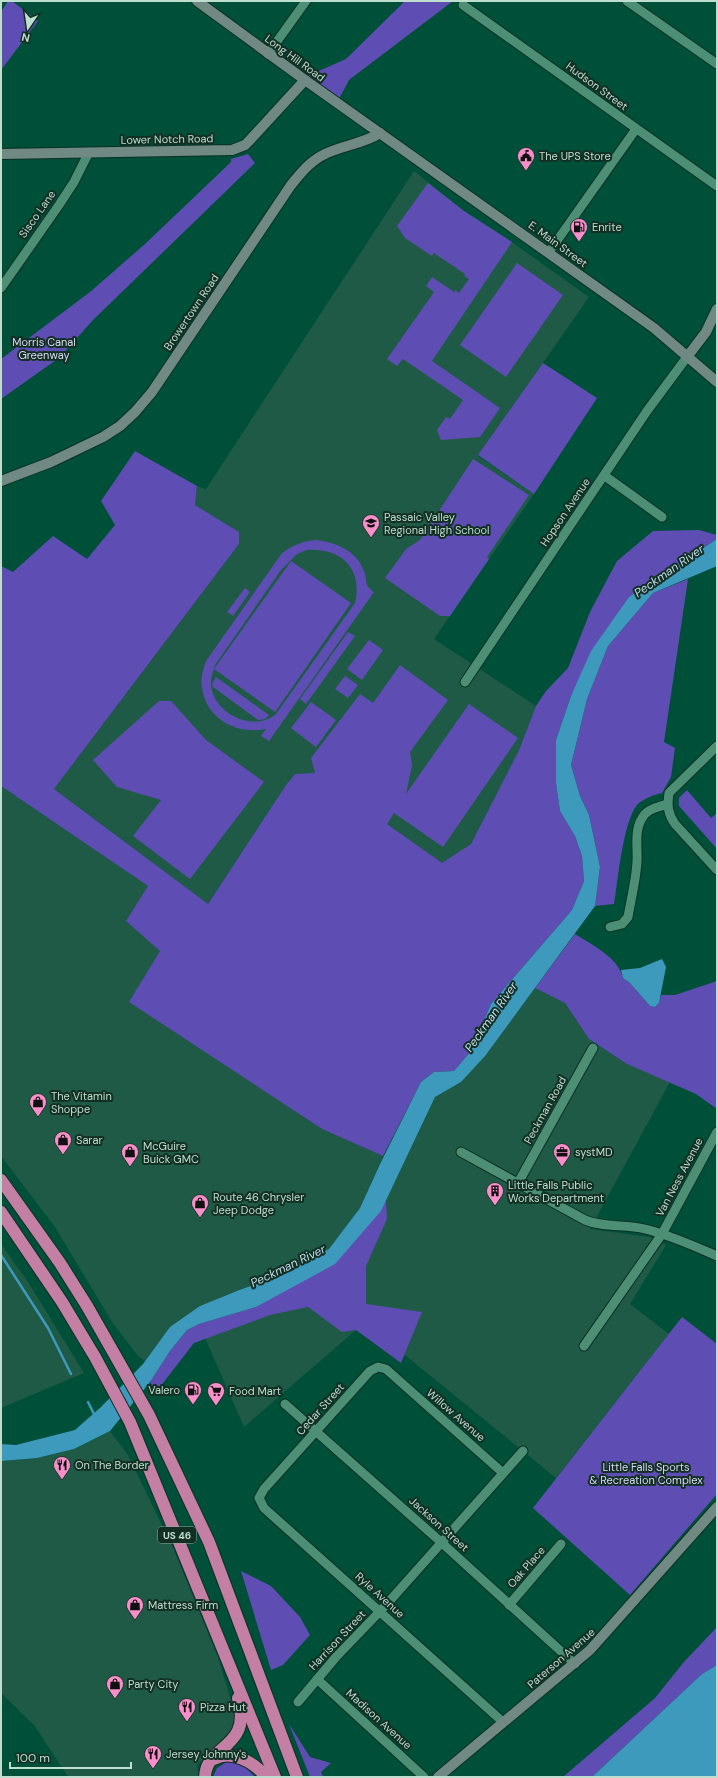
<svg xmlns="http://www.w3.org/2000/svg" width="718" height="1778" font-family="'DM Sans',sans-serif">
<style>
.built{fill:#1e5a46}
.green{fill:#5e4eb3;fill-rule:evenodd}
.water{fill:#3e9abd}
.lines{fill:none;stroke-linecap:round;stroke-linejoin:round}
.stream{stroke:#3e9abd;stroke-width:2.5}
.street-casing{stroke:#0c3024;stroke-width:11}
.secondary-casing{stroke:#0c3024;stroke-width:12}
.highway-casing{stroke:#0c3024;stroke-width:14}
.street{stroke:#4d8f75;stroke-width:9}
.secondary{stroke:#708a83;stroke-width:10}
.highway{stroke:#c37fa4;stroke-width:12}
.labels{text-anchor:middle;dominant-baseline:central;stroke-width:4;stroke-linejoin:round;paint-order:stroke}
.shield{fill:#132f24;stroke:#8baa9c;stroke-width:1}
.shield-label{font-size:10px;font-weight:bold;fill:#beded0}
.street-label{font-size:11px;fill:#beded0;stroke:#132f24}
.poi-label{font-size:11px;fill:#beded0;stroke:#132f24;text-anchor:start}
.park-label{font-size:11px;fill:#d8d8f4;stroke:#132f24}
.water-label{font-size:12px;font-style:italic;fill:#bedeec;stroke:#132f24}
</style>
<rect width="100%" height="100%" fill="#004f39"/>
<g class="built">
<path d="M414 171 464 211 502 235 589 297 478 456 534 494 434 639 536 706 519 750 471 844 442 864 387 824 295 774 286 785 208 904 54 789 239 544V532L195 505 197 486 206 489Z"/>
<path d="M1 786 148 886 160 951 130 1002 322 1129 383 1156 360 1208 329 1249 278 1277 242 1289 170 1327 145 1361 138 1356 112 1322 55 1227 1 1156Z"/>
<path d="M535 988 565 1003 589 1039 627 1064 670 1082 590 1229 650 1237 666 1245 630 1304 669 1334 556 1478 374 1330H356L244 1427 199 1324 256 1307 381 1211 435 1097 461 1082Z"/>
<path d="M1 1244 28 1282 84 1373 1 1408Z"/>
<path d="M110 1431 128 1455 173 1548 218 1657 235 1714 232 1730 197 1765 199 1777H68L34 1725 1 1693V1461L37 1458 74 1449Z"/>
</g>
<g class="green">
<path d="M8 1H12L38 21 1 70V12Z"/>
<path d="M405 1H453L349 80 339 99 307 76 346 59Z"/>
<path d="M248 154 255 163 93 320 59 358 1 399V359L90 292 145 244 231 162V159Z"/>
<path d="M428 183 464 211 512 242 432 361 500 408 480 437 441 440 437 430 446 417 450 419 463 400 403 359 397 366 387 359 434 292 426 286 432 277 454 292 455 290 459 293 469 279 464 276 465 274 434 253 432 256 405 238 397 226Z"/>
<path d="M517 263 563 295 506 377 460 345Z"/>
<path d="M543 363 597 398 534 494 478 455Z"/>
<path d="M135 451 197 486 195 505 239 532V544L54 789 208 904 286 785 295 774 315 773 311 758 360 694 373 703 400 665 448 700 410 752 412 766 406 794 469 704 518 738 443 847 394 813 387 824 442 863 471 844 519 750 536 706 546 691 568 668 590 612 617 561 653 531 699 530 717 535V539L629 597 571 696 556 740V783L560 811 575 836 582 856 584 881 572 910 491 1004 471 1051 454 1071 434 1072 421 1082 383 1156 322 1129 129 1002 160 951 126 921 148 886 1 786V566L13 572 53 536 87 559 115 525 101 501Z"/>
<path d="M473 459 529 495 487 557 489 559 450 616H440L385 578 406 549 420 540Z"/>
<path d="M316 540C338 543 358 551 365 574 367 584 365 585 374 592L269 741 261 736 266 729C237 735 206 719 202 688 200 678 203 670 206 661L282 553C293 545 303 541 316 540ZM307 550C342 548 363 569 355 603L276 714C273 716 269 719 265 720 243 727 214 710 211 686 210 679 213 672 215 665L281 570 297 554Z"/>
<path d="M291 561 351 603 275 712 214 669Z"/>
<path d="M688 579 664 742 675 748 671 777 662 793C654 795 644 798 637 805 623 822 618 880 614 904L595 906 600 867 589 815 580 796 571 765 587 699 608 646 653 593Z"/>
<path d="M245 588 250 592 233 616 227 612Z"/>
<path d="M348 632 355 636 306 704 300 699Z"/>
<path d="M369 640 383 650 362 680 347 669Z"/>
<path d="M345 676 358 685 348 698 335 689Z"/>
<path d="M216 677 269 715 265 719 258 720 213 687 212 684Z"/>
<path d="M159 701H171L206 740 264 782 190 879 133 836 161 800 117 787 93 760Z"/>
<path d="M311 702 336 720 316 747 291 728Z"/>
<path d="M687 790 711 818 717 813V849L679 806V798Z"/>
<path d="M575 934C592 945 618 957 623 978L630 983 650 1006 655 1007 659 1003 661 995H675L717 981V1109L696 1094 627 1064 589 1039 565 1003 535 988Z"/>
<path d="M386 1200 387 1219 366 1266V1304L422 1312 401 1363 356 1330 342 1332 308 1307 270 1315 194 1343 156 1392 150 1382 170 1351 187 1330 199 1324 256 1307 374 1218Z"/>
<path d="M682 1317 717 1344V1494L630 1595 533 1508Z"/>
<path d="M241 1571 271 1586 300 1617 310 1635 283 1665 271 1670Z"/>
<path d="M717 1627V1665L702 1674 592 1777H563L655 1698 683 1663Z"/>
<path d="M289 1724 310 1757 331 1763 321 1772 323 1777H310Z"/>
<path d="M228 1761 241 1763 255 1777H213L217 1768Z"/>
</g>
<g class="water">
<path d="M717 539V566L653 593 608 646 587 699 571 765 580 796 589 815 600 867 595 906 485 1056 461 1082 435 1097 381 1211 335 1264 256 1307 199 1324 187 1330 170 1351 150 1382 110 1431 74 1449 37 1458 1 1461V1444L16 1445 75 1430 101 1407 143 1364 170 1327 200 1306 242 1289 278 1277 329 1249 360 1208 380 1164 421 1082 434 1072 454 1071 471 1051 491 1004 572 910 584 881 582 856 575 836 560 811 556 783V740L571 696 591 651 629 597Z"/>
<path d="M662 959 666 967 659 1003 655 1007 650 1006 630 983 623 978 621 970 640 968Z"/>
<path d="M717 1665V1777H592L702 1674Z"/>
</g>
<g class="lines">
<g class="stream">
<path d="M1 1255 48 1328 71 1374"/>
<path d="M88 1402 94 1414"/>
</g>
<defs>
<g id="street">
<path d="M627 1 717 64"/>
<path d="M463 5 717 186"/>
<path d="M268 54 306 1"/>
<path d="M549 252 636 129"/>
<path d="M1 288 59 205 74 182 89 152"/>
<path d="M605 476 662 517"/>
<path d="M465 682 647 411 687 357"/>
<path d="M717 746 669 793C667 806 668 814 675 824L717 870"/>
<path d="M610 927 622 924 628 917C631 899 636 880 637 862 638 846 633 828 645 814 650 808 660 807 667 804"/>
<path d="M461 1152 585 1220C604 1228 625 1224 645 1229 670 1235 694 1246 717 1256"/>
<path d="M518 1183 593 1048"/>
<path d="M584 1346 662 1234 717 1132"/>
<path d="M285 1404 442 1543 575 1664"/>
<path d="M503 1473 386 1369 378 1367 370 1371 264 1489 259 1498 264 1508 503 1722"/>
<path d="M509 1605 561 1544"/>
<path d="M317 1679 424 1777"/>
<path d="M298 1702 336 1657 386 1605 523 1451"/>
</g>
<g id="secondary">
<path d="M197 1 305 80 654 328 717 382"/>
<path d="M1 154 232 150 245 145 250 140 305 80"/>
<path d="M687 357 706 332 717 309"/>
<path d="M1 481 51 462 103 437 120 426 135 412 152 392 291 185C301 173 310 161 325 154 343 145 363 144 380 133"/>
<path d="M438 1777 590 1650 717 1507"/>
</g>
<g id="highway">
<path d="M1 1180 60 1263 87 1306 149 1415 209 1542 297 1777"/>
<path d="M1 1212 62 1302 95 1357 130 1422 275 1777"/>
<path d="M214 1759C232 1749 255 1763 266 1777"/>
<path d="M205 1777C206 1744 253 1749 238 1698"/>
</g>
</defs>
<use href="#street" class="street-casing"/>
<use href="#secondary" class="secondary-casing"/>
<use href="#highway" class="highway-casing"/>
<use href="#street" class="street"/>
<use href="#secondary" class="secondary"/>
<use href="#highway" class="highway"/>
</g>
<defs>
<symbol id="civic-pin" viewBox="-11 -11 22 30"><path d="M0 17L-7.5 6A9.5 9.5 0 1 1 7.5 6Z" fill="#f98fca" stroke="#132f24"/><path d="M-.6-6.5H3V-4.5H.6V-3L4-1V1h2V6H-6V1h2V-1L-.6-3ZM-1.2 2.5V6h2.4V2.5Z" fill="#111"/></symbol>
<symbol id="fuel-pin" viewBox="-11 -11 22 30"><path d="M0 17L-7.5 6A9.5 9.5 0 1 1 7.5 6Z" fill="#f98fca" stroke="#132f24"/><path d="M-5.5-6h7V0h2V4h1.3V-2.5L3-4.5l.8-.8L6-3V5H2.5V1h-1V6h-7ZM-4.2-4.7v3.2H.2V-4.7Z" fill="#111"/></symbol>
<symbol id="school-pin" viewBox="-11 -11 22 30"><path d="M0 17L-7.5 6A9.5 9.5 0 1 1 7.5 6Z" fill="#f98fca" stroke="#132f24"/><path d="M0-5L7-2L0 1L-7-2ZM-4 1L0 2.5L4 1V4Q0 6-4 4Z" fill="#111"/></symbol>
<symbol id="shop-pin" viewBox="-11 -11 22 30"><path d="M0 17L-7.5 6A9.5 9.5 0 1 1 7.5 6Z" fill="#f98fca" stroke="#132f24"/><path d="M-5-2.5h2.3a2.7 3.5 0 0 1 5.4 0H5L5.5 6h-11ZM-1.5-2.5h3a1.5 2.3 0 0 0-3 0Z" fill="#111"/></symbol>
<symbol id="office-pin" viewBox="-11 -11 22 30"><path d="M0 17L-7.5 6A9.5 9.5 0 1 1 7.5 6Z" fill="#f98fca" stroke="#132f24"/><path d="M-6-3h4V-5.5h4V-3h4V5H-6ZM-1-4.5V-3h2v-1.5ZM-6 0V1H6V0Z" fill="#111"/></symbol>
<symbol id="building-pin" viewBox="-11 -11 22 30"><path d="M0 17L-7.5 6A9.5 9.5 0 1 1 7.5 6Z" fill="#f98fca" stroke="#132f24"/><path d="M-4-6H4V6H1V3H-1V6H-4ZM-2.5-4.3h1.7v1.8h-1.7ZM.8-4.3h1.7v1.8H.8ZM-2.5-1h1.7V.8h-1.7ZM.8-1h1.7V.8H.8Z" fill="#111"/></symbol>
<symbol id="supermarket-pin" viewBox="-11 -11 22 30"><path d="M0 17L-7.5 6A9.5 9.5 0 1 1 7.5 6Z" fill="#f98fca" stroke="#132f24"/><path d="M-6-5.5h2.5l.6 2H6L4.5 2H-2.5L-4.4-4H-6ZM-1.5 3.2a1.3 1.3 0 1 0 .1 0ZM3 3.2a1.3 1.3 0 1 0 .1 0Z" fill="#111"/></symbol>
<symbol id="restaurant-pin" viewBox="-11 -11 22 30"><path d="M0 17L-7.5 6A9.5 9.5 0 1 1 7.5 6Z" fill="#f98fca" stroke="#132f24"/><path d="M-5-6h1v4h1v-4h1v4h1v-4h1v5L-1.5 .5V6h-2V.5L-5-1ZM5-6V6H3V1.5H1.5Q1.5-4 5-6Z" fill="#111"/></symbol>
</defs>
<g fill-rule="evenodd">
<use href="#civic-pin" x="516" y="146" width="20" height="27"/>
<use href="#fuel-pin" x="569" y="217" width="20" height="27"/>
<use href="#school-pin" x="361" y="513" width="20" height="27"/>
<use href="#shop-pin" x="28" y="1092" width="20" height="27"/>
<use href="#shop-pin" x="53" y="1130" width="20" height="27"/>
<use href="#shop-pin" x="120" y="1142" width="20" height="27"/>
<use href="#office-pin" x="552" y="1142" width="20" height="27"/>
<use href="#building-pin" x="485" y="1181" width="20" height="27"/>
<use href="#shop-pin" x="190" y="1193" width="20" height="27"/>
<use href="#fuel-pin" x="183" y="1380" width="20" height="27"/>
<use href="#supermarket-pin" x="206" y="1381" width="20" height="27"/>
<use href="#restaurant-pin" x="52" y="1455" width="20" height="27"/>
<use href="#shop-pin" x="125" y="1595" width="20" height="27"/>
<use href="#shop-pin" x="105" y="1674" width="20" height="27"/>
<use href="#restaurant-pin" x="177" y="1697" width="20" height="27"/>
<use href="#restaurant-pin" x="143" y="1744" width="20" height="27"/>
</g>
<g class="labels">
<rect class="shield" x="158" y="1527" width="38" height="16" rx="3"/>
<g class="shield-label">
<text x="177" y="1535">US 46</text>
</g>
<g class="street-label">
<text transform="translate(295 58) rotate(36)">Long Hill Road</text>
<text transform="translate(597 86) rotate(36)">Hudson Street</text>
<text transform="translate(167 139) rotate(-1)">Lower Notch Road</text>
<text transform="translate(37 214) rotate(-55)">Sisco Lane</text>
<text transform="translate(558 244) rotate(36)">E. Main Street</text>
<text transform="translate(191 312) rotate(-56)">Browertown Road</text>
<text transform="translate(565 512) rotate(-56)">Hopson Avenue</text>
<text transform="translate(545 1110) rotate(-61)">Peckman Road</text>
<text transform="translate(679 1177) rotate(-62)">Van Ness Avenue</text>
<text transform="translate(320 1409) rotate(-48)">Cedar Street</text>
<text transform="translate(456 1415) rotate(41)">Willow Avenue</text>
<text transform="translate(439 1524) rotate(42)">Jackson Street</text>
<text transform="translate(526 1567) rotate(-49)">Oak Place</text>
<text transform="translate(380 1595) rotate(42)">Ryle Avenue</text>
<text transform="translate(337 1640) rotate(-47)">Harrison Street</text>
<text transform="translate(561 1658) rotate(-41)">Paterson Avenue</text>
<text transform="translate(379 1719) rotate(42)">Madison Avenue</text>
</g>
<g class="poi-label">
<text x="539" y="156">The UPS Store</text>
<text x="592" y="227">Enrite</text>
<text x="384" y="517">Passaic Valley<tspan x="384" dy="13">Regional High School</tspan></text>
<text x="51" y="1096">The Vitamin<tspan x="51" dy="13">Shoppe</tspan></text>
<text x="76" y="1140">Sarar</text>
<text x="143" y="1146">McGuire<tspan x="143" dy="13">Buick GMC</tspan></text>
<text x="575" y="1152">systMD</text>
<text x="508" y="1185">Little Falls Public<tspan x="508" dy="13">Works Department</tspan></text>
<text x="213" y="1197">Route 46 Chrysler<tspan x="213" dy="13">Jeep Dodge</tspan></text>
<text x="180" y="1390" text-anchor="end">Valero</text>
<text x="229" y="1391">Food Mart</text>
<text x="75" y="1465">On The Border</text>
<text x="148" y="1605">Mattress Firm</text>
<text x="128" y="1684">Party City</text>
<text x="200" y="1707">Pizza Hut</text>
<text x="166" y="1754">Jersey Johnny's</text>
</g>
<g class="park-label">
<text x="44" y="342">Morris Canal<tspan x="44" dy="13">Greenway</tspan></text>
<text x="646" y="1467">Little Falls Sports<tspan x="646" dy="13">&amp; Recreation Complex</tspan></text>
</g>
<g class="water-label">
<text transform="translate(669 571) rotate(-35)">Peckman River</text>
<text transform="translate(491 1017) rotate(-55)">Peckman River</text>
<text transform="translate(288 1266) rotate(-26)">Peckman River</text>
</g>
</g>
<rect width="718" height="1778" fill="none" stroke="#beded0" stroke-width="4"/>
<g transform="translate(28 28) rotate(193)" stroke="#132f24" stroke-width="3" paint-order="stroke">
<path d="M0-3L7 15L0 10L-7 15Z" fill="#beded0"/>
<text y="-6" font-size="11" font-weight="bold" text-anchor="middle" fill="#beded0">N</text>
</g>
<path d="M10 1762v6h121v-6" fill="none" stroke="#beded0" stroke-width="2"/>
<text x="16" y="1762" font-size="12" fill="#beded0" stroke="#132f24" stroke-width="3" paint-order="stroke">100 m</text>
</svg>
